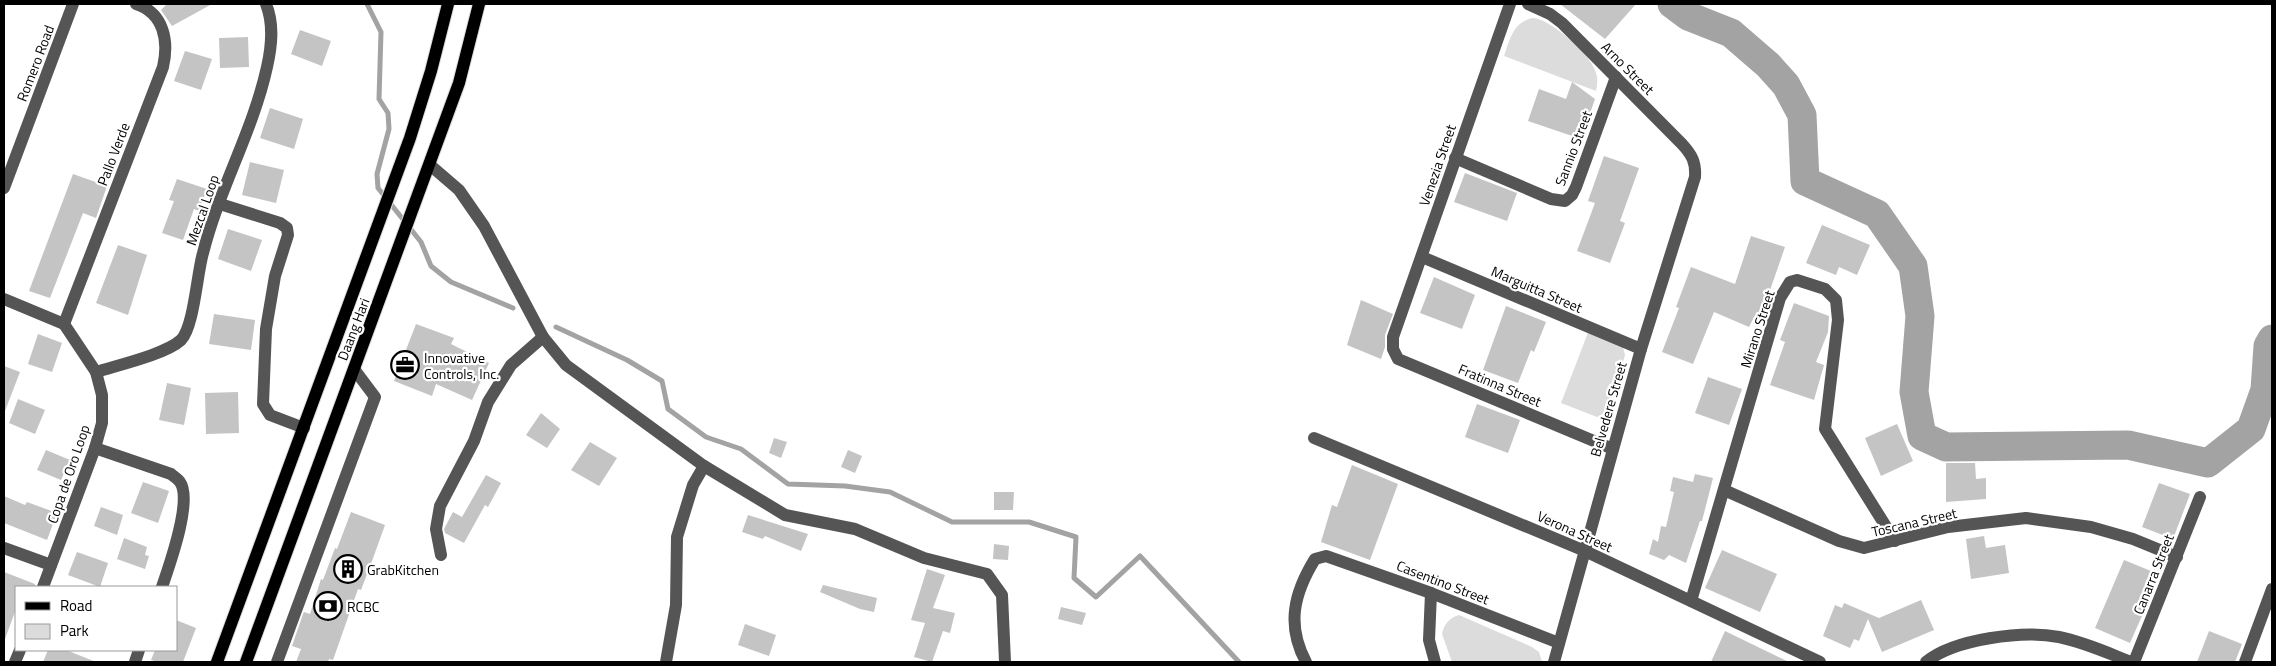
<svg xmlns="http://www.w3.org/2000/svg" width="2276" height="666" font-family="'Titillium Web',sans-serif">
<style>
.green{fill:#dcdcdc}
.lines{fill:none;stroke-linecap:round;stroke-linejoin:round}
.stream{stroke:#a3a3a3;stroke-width:5}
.river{stroke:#a3a3a3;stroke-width:29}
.building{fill:#c4c4c4}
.major-casing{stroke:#dbdbdb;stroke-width:14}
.minor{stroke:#555;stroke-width:12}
.major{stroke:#000;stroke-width:12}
.labels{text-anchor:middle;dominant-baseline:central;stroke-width:4.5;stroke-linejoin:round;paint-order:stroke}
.street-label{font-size:14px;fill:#000;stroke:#fff}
.poi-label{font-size:14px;fill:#000;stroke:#fff;text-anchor:start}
</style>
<rect width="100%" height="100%" fill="#fff"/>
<g class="green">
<path d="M1533 18C1550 19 1587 52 1594 68 1598 76 1598 82 1596 91L1504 56C1510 39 1513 22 1533 18Z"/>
<path d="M1589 330 1623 347 1625 355 1608 411 1597 417 1561 403Z"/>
<path d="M1459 615 1532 647 1539 652 1542 662H1452L1442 634C1444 624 1449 618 1459 615Z"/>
</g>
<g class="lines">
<g class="stream">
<path d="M367 4 381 32 379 99 388 113 389 129 377 174 378 188 421 242 431 266 451 282 513 308"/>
<path d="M556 327 627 360 662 381 668 409 706 437 741 449 788 484 845 486 890 492 952 522H1029L1076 537 1074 578 1096 597 1140 556 1239 662"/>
</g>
<path class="river" d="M1672 4 1688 16 1731 33 1768 65 1786 85 1802 115 1805 181 1877 214 1913 266 1920 316 1914 392 1922 436 1946 447 2128 445 2208 463 2251 429 2265 390 2268 346 2272 339"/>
</g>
<g class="building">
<path d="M167 4H212L172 26 161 10Z"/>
<path d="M1560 4H1636L1605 39Z"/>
<path d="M300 30 331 41 322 66 291 54Z"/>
<path d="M248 37 249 67 220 68 219 38Z"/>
<path d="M185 51 212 59 201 90 174 81Z"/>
<path d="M1572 82 1595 99 1581 139 1528 121 1539 89 1566 99Z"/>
<path d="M270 108 303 119 294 149 260 138Z"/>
<path d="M1604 156 1639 168 1620 221 1625 223 1610 263 1577 251 1595 203 1588 201Z"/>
<path d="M250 162 284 170 276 203 242 195Z"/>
<path d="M1465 173 1517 193 1507 221 1454 202Z"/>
<path d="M73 174 107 186 96 218 83 213 50 298 29 291Z"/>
<path d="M177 179 207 189 199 211 194 209 183 240 162 233 174 201 169 200Z"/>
<path d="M1822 225 1870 245 1857 275 1839 267 1836 275 1806 263Z"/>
<path d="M228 229 262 240 251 271 218 259Z"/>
<path d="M1751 236 1785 247 1760 319 1754 317 1749 327 1714 312 1693 364 1662 352 1679 308 1676 307 1691 267 1735 284Z"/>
<path d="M118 245 147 255 128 315 96 303Z"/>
<path d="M1434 277 1475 295 1462 329 1420 313Z"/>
<path d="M1361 300 1393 314 1385 335V347L1381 359 1347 345Z"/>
<path d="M1794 303 1829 316 1828 332 1816 362 1824 365 1814 400 1770 385 1785 342 1780 340Z"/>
<path d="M1506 306 1546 322 1534 352 1531 350 1518 383 1483 370Z"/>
<path d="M214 314 255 320 251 350 209 344Z"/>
<path d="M416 324 454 338 451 344 489 363 472 400 436 384 432 396 394 381Z"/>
<path d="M38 334 62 343 52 372 28 364Z"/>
<path d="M4 366 20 372 5 411H4Z"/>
<path d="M1708 377 1742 389 1729 425 1695 413Z"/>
<path d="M167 383 191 388 184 425 159 420Z"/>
<path d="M238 392 239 433 206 434 205 393Z"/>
<path d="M18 399 45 410 35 434 9 423Z"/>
<path d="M1477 404 1520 420 1508 453 1465 437Z"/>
<path d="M541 413 560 429 547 448 526 435Z"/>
<path d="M1897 424 1913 461 1881 476 1865 438Z"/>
<path d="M774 438 787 442 781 458 769 453Z"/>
<path d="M590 442 617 458 599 486 571 470Z"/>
<path d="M46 450 70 460 61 480 37 470Z"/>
<path d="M848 450 862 456 855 473 841 467Z"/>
<path d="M1946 463H1975L1976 479 1986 478V499L1946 502Z"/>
<path d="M1352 465 1398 484 1370 560 1321 542 1332 505 1337 507Z"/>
<path d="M1695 474 1713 478 1702 521H1700L1686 563 1669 555 1664 560 1649 554 1653 539 1658 542 1661 526 1666 527 1674 492 1670 491 1673 477 1693 482Z"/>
<path d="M486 475 501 483 488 507 485 505 464 543 445 533 444 529 453 512 462 517Z"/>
<path d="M143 482 169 491 158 523 131 513Z"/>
<path d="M2159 483 2190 494 2173 539 2142 527Z"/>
<path d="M994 492H1014L1013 510H994Z"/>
<path d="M4 496 25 505 27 502 57 513 47 540 4 523Z"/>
<path d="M101 507 123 515 117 535 94 526Z"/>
<path d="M351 512 385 525 372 561 361 590 358 589 333 660 329 659 328 662H296L301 649 292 646 303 614 304 612 310 614 321 579 323 580 335 548 337 549Z"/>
<path d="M748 515 808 534 801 551 765 536 763 539 742 532Z"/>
<path d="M1984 536 1986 548 2005 545 2009 573 1971 579 1966 539Z"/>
<path d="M124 538 147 547 145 555 149 556 145 569 117 559Z"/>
<path d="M994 544 1009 546 1008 560 993 559Z"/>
<path d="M1722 550 1777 574 1760 612 1705 588Z"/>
<path d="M77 552 108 563 100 587 68 575Z"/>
<path d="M2124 560 2151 571 2137 605 2145 609 2130 643 2095 628Z"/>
<path d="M927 569 945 575 933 608 955 613 950 633 943 631 932 662 914 657 925 623 911 620Z"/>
<path d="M4 572 35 584V587H16V609L5 639Z"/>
<path d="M823 585 877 598 874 612 860 609 820 592Z"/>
<path d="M1921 600 1934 630 1882 652 1868 619 1859 641 1854 639 1850 648 1823 636 1835 605 1842 608 1844 603 1879 618Z"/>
<path d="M1061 607 1086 613 1082 625 1058 619Z"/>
<path d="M176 620 196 628 183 662H158L151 660 155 650H176Z"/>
<path d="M745 624 776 635 769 656 738 645Z"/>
<path d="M1725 631 1789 662H1711Z"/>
<path d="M2209 631 2242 644 2235 662H2197Z"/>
<path d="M48 650H66L96 662H43Z"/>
</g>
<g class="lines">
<defs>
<g id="major">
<path d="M217 662 410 138 431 71 448 4"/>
<path d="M246 662 459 83 479 4"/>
</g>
</defs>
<use href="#major" class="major-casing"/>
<g class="minor">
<path d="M1510 4 1393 337V349L1398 359 1613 449"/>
<path d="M1528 4 1550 14 1562 23 1682 144C1692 155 1696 162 1695 177L1641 349 1554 662"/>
<path d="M1455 158 1551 199 1565 201 1572 195 1576 187 1616 77"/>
<path d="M430 165 459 190 484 226 543 337 566 365 704 466 785 515 855 529 924 558 987 574 1002 595 1005 662"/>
<path d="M4 188 73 4"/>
<path d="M220 204 280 223 287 228 288 235 275 276 266 329 263 404 270 415 304 428"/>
<path d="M1422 257 1641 349"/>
<path d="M4 299 64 324 96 372 102 395V423L95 448 43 587"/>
<path d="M64 324 163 67C169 41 164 13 136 4"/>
<path d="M96 372C118 365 166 354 181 340 194 327 197 273 203 253 219 189 253 131 267 67 272 45 274 24 266 4"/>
<path d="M1314 438 1585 551 1820 662"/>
<path d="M95 448 171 474C173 476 178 479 180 482 193 501 169 566 162 587"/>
<path d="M1724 490 1839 541 1864 548 1948 527 2026 518 2091 527 2133 539 2177 557"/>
<path d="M4 548 51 565"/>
<path d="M441 555 436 529 440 506 474 441 488 402 511 365 543 337"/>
<path d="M1431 593 1429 640 1435 662"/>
<path d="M1691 601 1780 298 1790 282 1797 280 1825 289 1836 300 1838 320 1825 429 1895 541"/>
<path d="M15 662 20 650"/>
<path d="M135 662 139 650"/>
<path d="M277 662 375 397 354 369"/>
<path d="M666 662 676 605 677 537 693 485 704 466"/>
<path d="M1306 662C1286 625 1294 593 1315 559L1326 556 1431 593 1559 643"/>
<path d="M1926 662C1954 639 2023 630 2059 637 2084 642 2108 653 2131 662"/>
<path d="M2134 662 2200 497"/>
<path d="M2245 662 2272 589"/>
</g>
<use href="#major" class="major"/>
</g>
<defs>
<symbol id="office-ring" viewBox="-11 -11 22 22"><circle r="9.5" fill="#fff" stroke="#000" stroke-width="1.5"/><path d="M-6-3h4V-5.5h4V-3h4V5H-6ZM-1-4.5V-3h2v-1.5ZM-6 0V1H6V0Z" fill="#000"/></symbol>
<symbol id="building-ring" viewBox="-11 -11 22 22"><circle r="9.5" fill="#fff" stroke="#000" stroke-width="1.5"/><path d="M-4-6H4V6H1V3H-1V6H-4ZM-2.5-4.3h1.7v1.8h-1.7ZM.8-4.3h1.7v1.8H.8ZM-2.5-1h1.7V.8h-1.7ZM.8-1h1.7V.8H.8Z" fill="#000"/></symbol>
<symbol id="bank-ring" viewBox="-11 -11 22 22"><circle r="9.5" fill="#fff" stroke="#000" stroke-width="1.5"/><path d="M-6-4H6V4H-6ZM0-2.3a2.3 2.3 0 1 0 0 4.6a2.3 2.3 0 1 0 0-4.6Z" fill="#000"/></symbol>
</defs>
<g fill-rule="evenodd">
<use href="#office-ring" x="389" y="349" width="32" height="32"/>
<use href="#building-ring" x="332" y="553" width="32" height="32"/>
<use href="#bank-ring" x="312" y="590" width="32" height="32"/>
</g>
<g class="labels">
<g class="street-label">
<text transform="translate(35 63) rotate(-69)">Romero Road</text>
<text transform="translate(1628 68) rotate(45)">Arno Street</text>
<text transform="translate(1573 148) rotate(-69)">Sannio Street</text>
<text transform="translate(113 154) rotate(-69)">Pallo Verde</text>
<text transform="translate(1437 165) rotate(-71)">Venezia Street</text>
<text transform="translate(202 210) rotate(-71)">Mezcal Loop</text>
<text transform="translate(1537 289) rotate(23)">Marguitta Street</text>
<text transform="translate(353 329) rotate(-69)">Daang Hari</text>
<text transform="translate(1757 329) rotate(-72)">Mirano Street</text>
<text transform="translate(1500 385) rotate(23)">Fratinna Street</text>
<text transform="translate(1608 409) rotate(-74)">Belvedere Street</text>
<text transform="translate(68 474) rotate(-71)">Copa de Oro Loop</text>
<text transform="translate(1914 522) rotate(-13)">Toscana Street</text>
<text transform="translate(1575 531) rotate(24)">Verona Street</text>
<text transform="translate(2153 574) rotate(-68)">Canarra Street</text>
<text transform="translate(1443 582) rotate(21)">Casentino Street</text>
</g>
<g class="poi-label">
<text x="424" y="357">Innovative<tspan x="424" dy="16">Controls, Inc.</tspan></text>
<text x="367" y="569">GrabKitchen</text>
<text x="347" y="606">RCBC</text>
</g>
</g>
<rect width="2276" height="666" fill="none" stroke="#000000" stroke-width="10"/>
<rect x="15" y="586" width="162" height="65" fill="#ffffff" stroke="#999999"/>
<rect x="25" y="602" width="25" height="8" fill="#000000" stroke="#999999"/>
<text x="60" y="611" font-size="15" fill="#000000">Road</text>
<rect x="25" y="624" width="25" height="15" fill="#dcdcdc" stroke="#999999"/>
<text x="60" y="636" font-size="15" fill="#000000">Park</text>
</svg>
